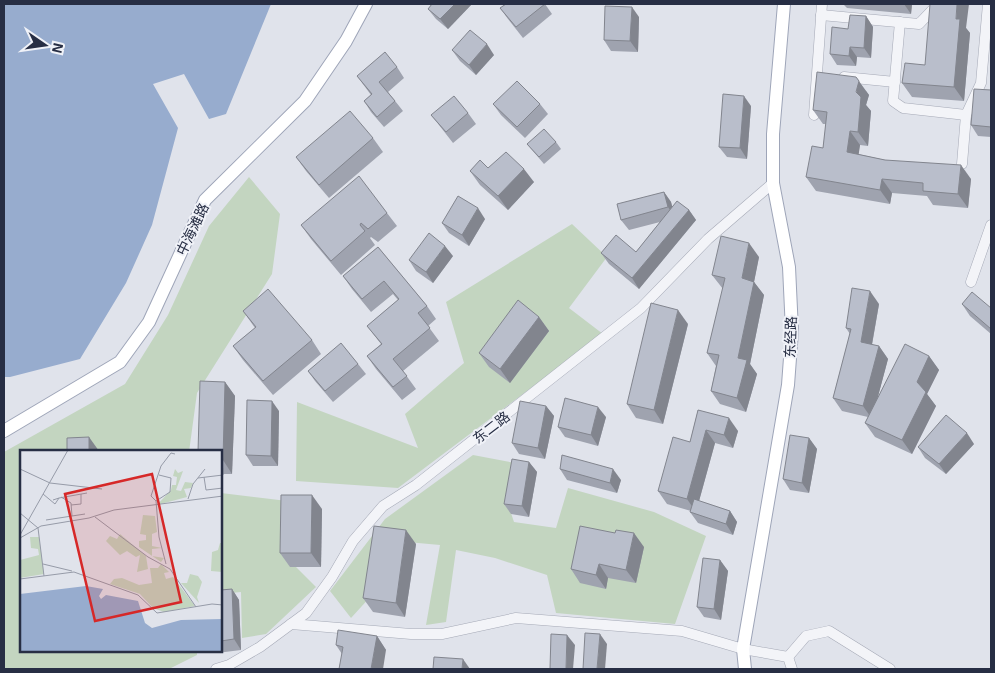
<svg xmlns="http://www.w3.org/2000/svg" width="995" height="673" font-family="'Exo 2','Noto Sans SC',sans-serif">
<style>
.green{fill:#c3d5c0}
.water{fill:#97acce}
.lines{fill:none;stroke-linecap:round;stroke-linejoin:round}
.minor-casing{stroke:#a5a9b6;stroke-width:11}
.major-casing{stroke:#9ea5b8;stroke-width:14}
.minor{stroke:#f3f4f8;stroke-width:10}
.major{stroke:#fff;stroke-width:12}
.wall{fill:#9fa3af}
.shaded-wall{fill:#82858e}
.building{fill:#b9becb;stroke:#82858e}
.labels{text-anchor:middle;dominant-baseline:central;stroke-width:4;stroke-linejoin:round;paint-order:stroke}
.street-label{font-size:14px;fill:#272e44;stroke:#f0f2f8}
.inset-road{fill:none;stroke:#969ba8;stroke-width:1}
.view{fill:#d62828;fill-opacity:0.15;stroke:#d62828;stroke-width:2.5}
.inset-edge{fill:none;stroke:#272e44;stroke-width:2.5}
</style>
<rect width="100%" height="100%" fill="#e0e3eb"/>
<g class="green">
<path d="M249 177 280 214 272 274 197 393 189 452H21V652H197V655L169 669H4V452L125 384 168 315 209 226Z"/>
<path d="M572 224 607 257 569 308 603 334 398 488 296 481 297 402 418 448 405 414 464 363 446 302Z"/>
<path d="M473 455 520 464 509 507 514 522 556 528 568 488 654 512 706 536 675 624 556 613 547 575 495 558 456 550 446 622 426 625 440 545 385 540 372 595 351 618 330 591 385 519Z"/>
<path d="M221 493 304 503 288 559 316 587 266 634 242 638 241 592 221 594Z"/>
</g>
<path class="water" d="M4 4H271L226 114 209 119 184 74 153 84 178 128 152 225 126 283 80 359 10 377H4Z"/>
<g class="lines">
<defs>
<g id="minor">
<path d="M821 15 919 24 938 4"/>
<path d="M900 22 893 101 903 108 966 115"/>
<path d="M844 77 895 82"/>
<path d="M814 115 822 4"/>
<path d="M962 164 966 115 981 83 988 4"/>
<path d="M971 282 991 225"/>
<path d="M291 624 411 634H442L516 618 682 631 743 649 788 657 792 669"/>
<path d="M788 657 806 636 829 631 890 669"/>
<path d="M216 669 229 665 260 647 306 613 332 577 353 541 383 506 416 485 641 308 708 239 773 183"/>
</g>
<g id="major">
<path d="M4 431 120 362 149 322 205 200 305 101 346 41 366 4"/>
<path d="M745 669 743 649 788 385 792 331 789 267 773 183V134L784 4"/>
</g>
</defs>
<use href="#minor" class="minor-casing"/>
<use href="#major" class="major-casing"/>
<use href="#minor" class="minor"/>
<use href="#major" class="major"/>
</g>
<g class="wall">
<path d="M432 4H470L471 5 448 29 436 19 428 9Z"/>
<path d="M545 4 552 14 523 38 508 19 500 8Z"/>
<path d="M843 4H912L911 14 847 8Z"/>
<path d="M866 16 873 27 871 58 857 57 856 66 837 65 830 54 848 29Z"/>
<path d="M639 17 638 52 611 51 604 40Z"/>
<path d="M966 28 970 33 964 101 912 97 902 83 925 65Z"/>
<path d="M452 50 494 55 476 75 460 61Z"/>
<path d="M397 67 404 78 388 92 403 111 384 127 371 112 364 101 371 95 357 76Z"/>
<path d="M991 90V137L978 136 971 125Z"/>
<path d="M866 91 869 95 866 105 871 111 868 146 860 145 858 154 971 179 968 208 933 205 927 196 892 193 890 204 816 191 806 177 823 148 826 124H823L813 110Z"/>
<path d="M493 104H540L548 114 525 138 501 115Z"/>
<path d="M751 106 747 159 727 157 719 147Z"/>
<path d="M468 113 476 124 453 143 439 125 431 115Z"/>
<path d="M373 138 383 152 329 198 306 171 296 157Z"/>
<path d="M556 142 561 149 544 164 527 144Z"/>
<path d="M488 168 534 182 508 210 480 185 470 171Z"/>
<path d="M664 192 671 202 672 206 689 210 696 220 639 289 609 264 601 253 636 252 660 222 629 230 621 220Z"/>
<path d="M387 213 397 226 378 242 371 237 370 238 375 245 341 275 311 239 301 225Z"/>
<path d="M485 219 469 246 449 233 442 223Z"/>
<path d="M378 247 427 306 436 319 428 326 439 341 403 371 416 389 402 400 376 369 367 356 381 344 367 326 398 300 393 294 371 312 352 289 343 276Z"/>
<path d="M453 256 433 283 416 271 409 260Z"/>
<path d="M759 257 754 282 764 295 750 364 757 374 746 412 720 404 711 391 716 366 707 353 723 289 712 275Z"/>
<path d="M879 304 872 345 879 346 888 359 878 396 929 356 939 370 927 394 936 406 912 454 875 437 865 423 868 417 842 411 833 398 850 334 846 328Z"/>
<path d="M962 304 991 308V334L970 316Z"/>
<path d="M243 311 312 340 321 354 273 395 243 360 233 346 255 328Z"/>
<path d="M539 317 549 331 510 383 489 367 479 353Z"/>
<path d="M688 324 663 424 636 418 627 404Z"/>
<path d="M358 364 366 374 333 402 315 381 308 371Z"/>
<path d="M225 382 235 396 232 474H221V452Z"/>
<path d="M546 406 554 416 545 459 519 454 512 443Z"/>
<path d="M698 410 738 431 733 448 715 443 699 501 730 511 737 522 733 535 698 523 690 512 691 511 667 504 658 491 690 442Z"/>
<path d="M279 411 278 466H253L246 455Z"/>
<path d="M606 417 598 446 565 437 558 427Z"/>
<path d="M809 438 817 449 809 493 790 490 783 479Z"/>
<path d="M974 444 946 474 925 458 918 447Z"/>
<path d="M529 462 537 472 529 517 511 514 504 504Z"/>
<path d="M560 469 621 480 617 493 567 480Z"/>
<path d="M322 509 321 567H290L280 553Z"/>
<path d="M416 544 405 617 373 612 363 598Z"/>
<path d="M644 547 636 583 608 578 606 589 580 583 571 569Z"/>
<path d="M720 560 728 571 721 620 704 617 697 607Z"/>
<path d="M232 589 239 600 241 650 217 653 216 652H221V590Z"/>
<path d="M377 636 386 650 342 654 336 645Z"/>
</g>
<g class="shaded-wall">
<path d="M455 4H470L471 5 448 29 440 19Z"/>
<path d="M904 4H912L911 14Z"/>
<path d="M957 4H969L966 28 970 33 964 101 954 87 956 19Z"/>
<path d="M632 7 639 17 638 52 630 41Z"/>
<path d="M866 16 873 27 871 58 864 48Z"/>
<path d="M487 44 494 55 476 75 469 65Z"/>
<path d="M850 47 857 57 856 66 849 56Z"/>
<path d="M856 77 869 95 866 105 871 111 868 146 858 132Z"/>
<path d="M744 96 751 106 747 159 740 148Z"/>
<path d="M850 131 860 145 857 166 847 152Z"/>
<path d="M961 165 971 179 968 208 958 194Z"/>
<path d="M524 169 534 182 508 210 498 196Z"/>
<path d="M882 179 892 193 890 204 880 190Z"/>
<path d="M664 192 671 202 675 218 668 207Z"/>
<path d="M478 208 485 219 469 246 462 235Z"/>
<path d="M689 210 696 220 639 289 632 278Z"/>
<path d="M749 243 759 257 752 292 742 278Z"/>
<path d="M445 246 453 256 433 283 426 272Z"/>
<path d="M754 282 764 295 750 364 757 374 746 412 737 398 738 358Z"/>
<path d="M870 291 879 304 870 355 861 342Z"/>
<path d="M678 310 688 324 663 424 654 410Z"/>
<path d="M539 317 549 331 510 383 500 369Z"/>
<path d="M879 346 888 359 872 419 863 406Z"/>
<path d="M929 356 939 370 927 394 936 406 912 454 902 440 917 382Z"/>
<path d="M225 382 235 396 232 474 223 460Z"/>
<path d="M272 401 279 411 278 466 271 456Z"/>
<path d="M546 406 554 416 545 459 538 448Z"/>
<path d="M598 407 606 417 598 446 591 435Z"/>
<path d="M729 418 738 431 733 448 724 435Z"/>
<path d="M706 430 715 443 696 512 687 499Z"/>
<path d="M967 433 974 444 946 474 939 464Z"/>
<path d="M89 437 99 451V452H89Z"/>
<path d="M809 438 817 449 809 493 802 483Z"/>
<path d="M529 462 537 472 529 517 522 506Z"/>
<path d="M613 469 621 480 617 493 610 483Z"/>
<path d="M312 495 322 509 321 567 311 553Z"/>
<path d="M730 511 737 522 733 535 726 524Z"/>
<path d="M406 530 416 544 405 617 396 603Z"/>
<path d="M634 533 644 547 636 583 626 570Z"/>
<path d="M720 560 728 571 721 620 714 609Z"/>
<path d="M599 564 608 578 606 589 596 575Z"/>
<path d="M232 589 239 600 241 650 234 639Z"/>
<path d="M600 634 607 644 605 669H597Z"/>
<path d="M567 635 575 645 573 669H566Z"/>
<path d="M377 636 386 650 383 669H371Z"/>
<path d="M463 659 470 669H462Z"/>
</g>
<g class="building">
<path d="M432 4H455L440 19 428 9Z"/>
<path d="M506 4H545L516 27 500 8Z"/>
<path d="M930 4H957L956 19H960L954 87 902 83 905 63 925 65Z"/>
<path d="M605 6 632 7 630 41 604 40Z"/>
<path d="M850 15 866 16 864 48 850 47 849 56 830 54 832 27 848 29Z"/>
<path d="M470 30 487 44 469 65 452 50Z"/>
<path d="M385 52 397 67 379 82 395 101 377 117 364 101 372 94 357 76Z"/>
<path d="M817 72 856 77 859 81 856 92 861 97 858 132 850 131 847 152 885 160 961 165 958 194 923 191V183L882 179 880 190 806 177 812 146 823 148 827 112 813 110Z"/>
<path d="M517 81 540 104 517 127 493 104Z"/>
<path d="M974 89 991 90V127L971 125Z"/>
<path d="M723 94 744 96 740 148 719 147Z"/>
<path d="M454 96 468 113 446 132 431 115Z"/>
<path d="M350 111 373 138 319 185 296 157Z"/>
<path d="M544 129 556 142 539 157 527 144Z"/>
<path d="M506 152 524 169 498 196 470 171 480 160 488 168Z"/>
<path d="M359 176 387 213 368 229 361 223 360 225 365 231 331 261 301 225Z"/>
<path d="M664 192 668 207 621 220 617 204Z"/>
<path d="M458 196 478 208 462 235 442 223Z"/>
<path d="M677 201 689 210 632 278 601 253 616 235 636 252Z"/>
<path d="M429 233 445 246 426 272 409 260Z"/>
<path d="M721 236 749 243 742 278 754 282 738 358 747 360 737 398 711 391 719 355 707 353 725 278 712 275Z"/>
<path d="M378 247 427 306 418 313 430 328 393 359 407 376 393 387 367 356 382 344 367 326 399 299 384 281 362 299 343 276Z"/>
<path d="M852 288 870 291 861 342 879 346 863 406 833 398 851 329 846 328Z"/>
<path d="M268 289 312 340 263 381 233 346 256 327 243 311Z"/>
<path d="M972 292 991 308V329L962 304Z"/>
<path d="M518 300 539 317 500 369 479 353Z"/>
<path d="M651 303 678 310 654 410 627 404Z"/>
<path d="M341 343 358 364 325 391 308 371Z"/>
<path d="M905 344 929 356 917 382 926 392 902 440 865 423Z"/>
<path d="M200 381 225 382 223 460H221V452H198Z"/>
<path d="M565 398 598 407 591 435 558 427Z"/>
<path d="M247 400 272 401 271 456 246 455Z"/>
<path d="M520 401 546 406 538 448 512 443Z"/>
<path d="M698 410 729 418 724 435 706 430 687 499 658 491 673 437 690 442Z"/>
<path d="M946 415 967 433 939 464 918 447Z"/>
<path d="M790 435 809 438 802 483 783 479Z"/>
<path d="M89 437V452H67V438Z"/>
<path d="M562 455 613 469 610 483 560 469Z"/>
<path d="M512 459 529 462 522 506 504 504Z"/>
<path d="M281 495H312L311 553H280Z"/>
<path d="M694 499 730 511 726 524 690 512Z"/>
<path d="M374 526 406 530 396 603 363 598Z"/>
<path d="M580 526 615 533 616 530 634 533 626 570 599 564 596 575 571 569Z"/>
<path d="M703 558 720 560 714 609 697 607Z"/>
<path d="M232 589 234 639 221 641V590Z"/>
<path d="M338 630 377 636 371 669H339L343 647 336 645Z"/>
<path d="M585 633 600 634 597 669H583Z"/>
<path d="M551 634 567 635 566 669H550Z"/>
<path d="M434 657 463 659 462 669H433Z"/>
</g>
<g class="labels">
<g class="street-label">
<text transform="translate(192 229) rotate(-64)">中海滩路</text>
<text transform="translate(790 337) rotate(-88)">东经路</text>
<text transform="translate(491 427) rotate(-38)">东二路</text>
</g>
</g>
<g transform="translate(20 450)">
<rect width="202" height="202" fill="#e0e3eb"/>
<path d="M155 19 158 23 163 21 156 40 161 41 165 32 173 33 171 38 164 39 167 47 137 55 151 40 152 35H156L157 27 153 26ZM123 65 135 66 137 82 132 84V96L142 98 132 99V106L144 108 141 112 119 97V91L126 90V85L120 84ZM100 84 126 106 128 119 117 122 120 105 116 107 107 101 100 105 86 91 90 86 97 89ZM10 87H19L24 124 0 128V110L19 105 18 99 11 98ZM200 93H202V122L191 121 192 102 198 100ZM141 114 149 122 144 123 146 129 153 127 175 156 144 162 133 158 120 144 90 134 94 129 102 128 119 135 132 133 130 118H138ZM170 124 178 126 182 132 177 147 179 153 161 133H167Z" fill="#c3d5c0"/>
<path d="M66 136 83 139 79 146 81 149 86 145 118 151 125 173 132 178 161 170 202 169V202H0V144Z" fill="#97acce"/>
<path class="inset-road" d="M0 19 30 33 82 39M139 25 151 28 150 42 136 51 139 87 146 114M184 27 186 40 203 38M178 28 203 25V18M23 44 35 54 39 48 33 50M41 47 51 53 52 66M39 48 67 43M168 49 173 34 185 19M136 51 131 46 141 16 151 3 155 4M51 55 61 54V44M0 63 18 78M75 67 128 107 150 119 176 157M26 70 65 64M18 78 24 126M0 85 48 0M0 88 21 76 69 68 94 60 203 46M23 114 52 121M0 129 54 122 118 145 137 163 192 154 203 155"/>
<path class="view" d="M132 24 161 152 75 171 45 44Z"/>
<rect width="202" height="202" class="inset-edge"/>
</g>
<rect width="995" height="673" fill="none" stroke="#272e44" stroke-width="10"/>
<g transform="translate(45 45) rotate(103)" stroke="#f0f2f8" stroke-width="4" paint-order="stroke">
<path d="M0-4L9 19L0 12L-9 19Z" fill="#272e44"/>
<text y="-8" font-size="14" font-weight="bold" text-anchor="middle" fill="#272e44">N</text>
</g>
</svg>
